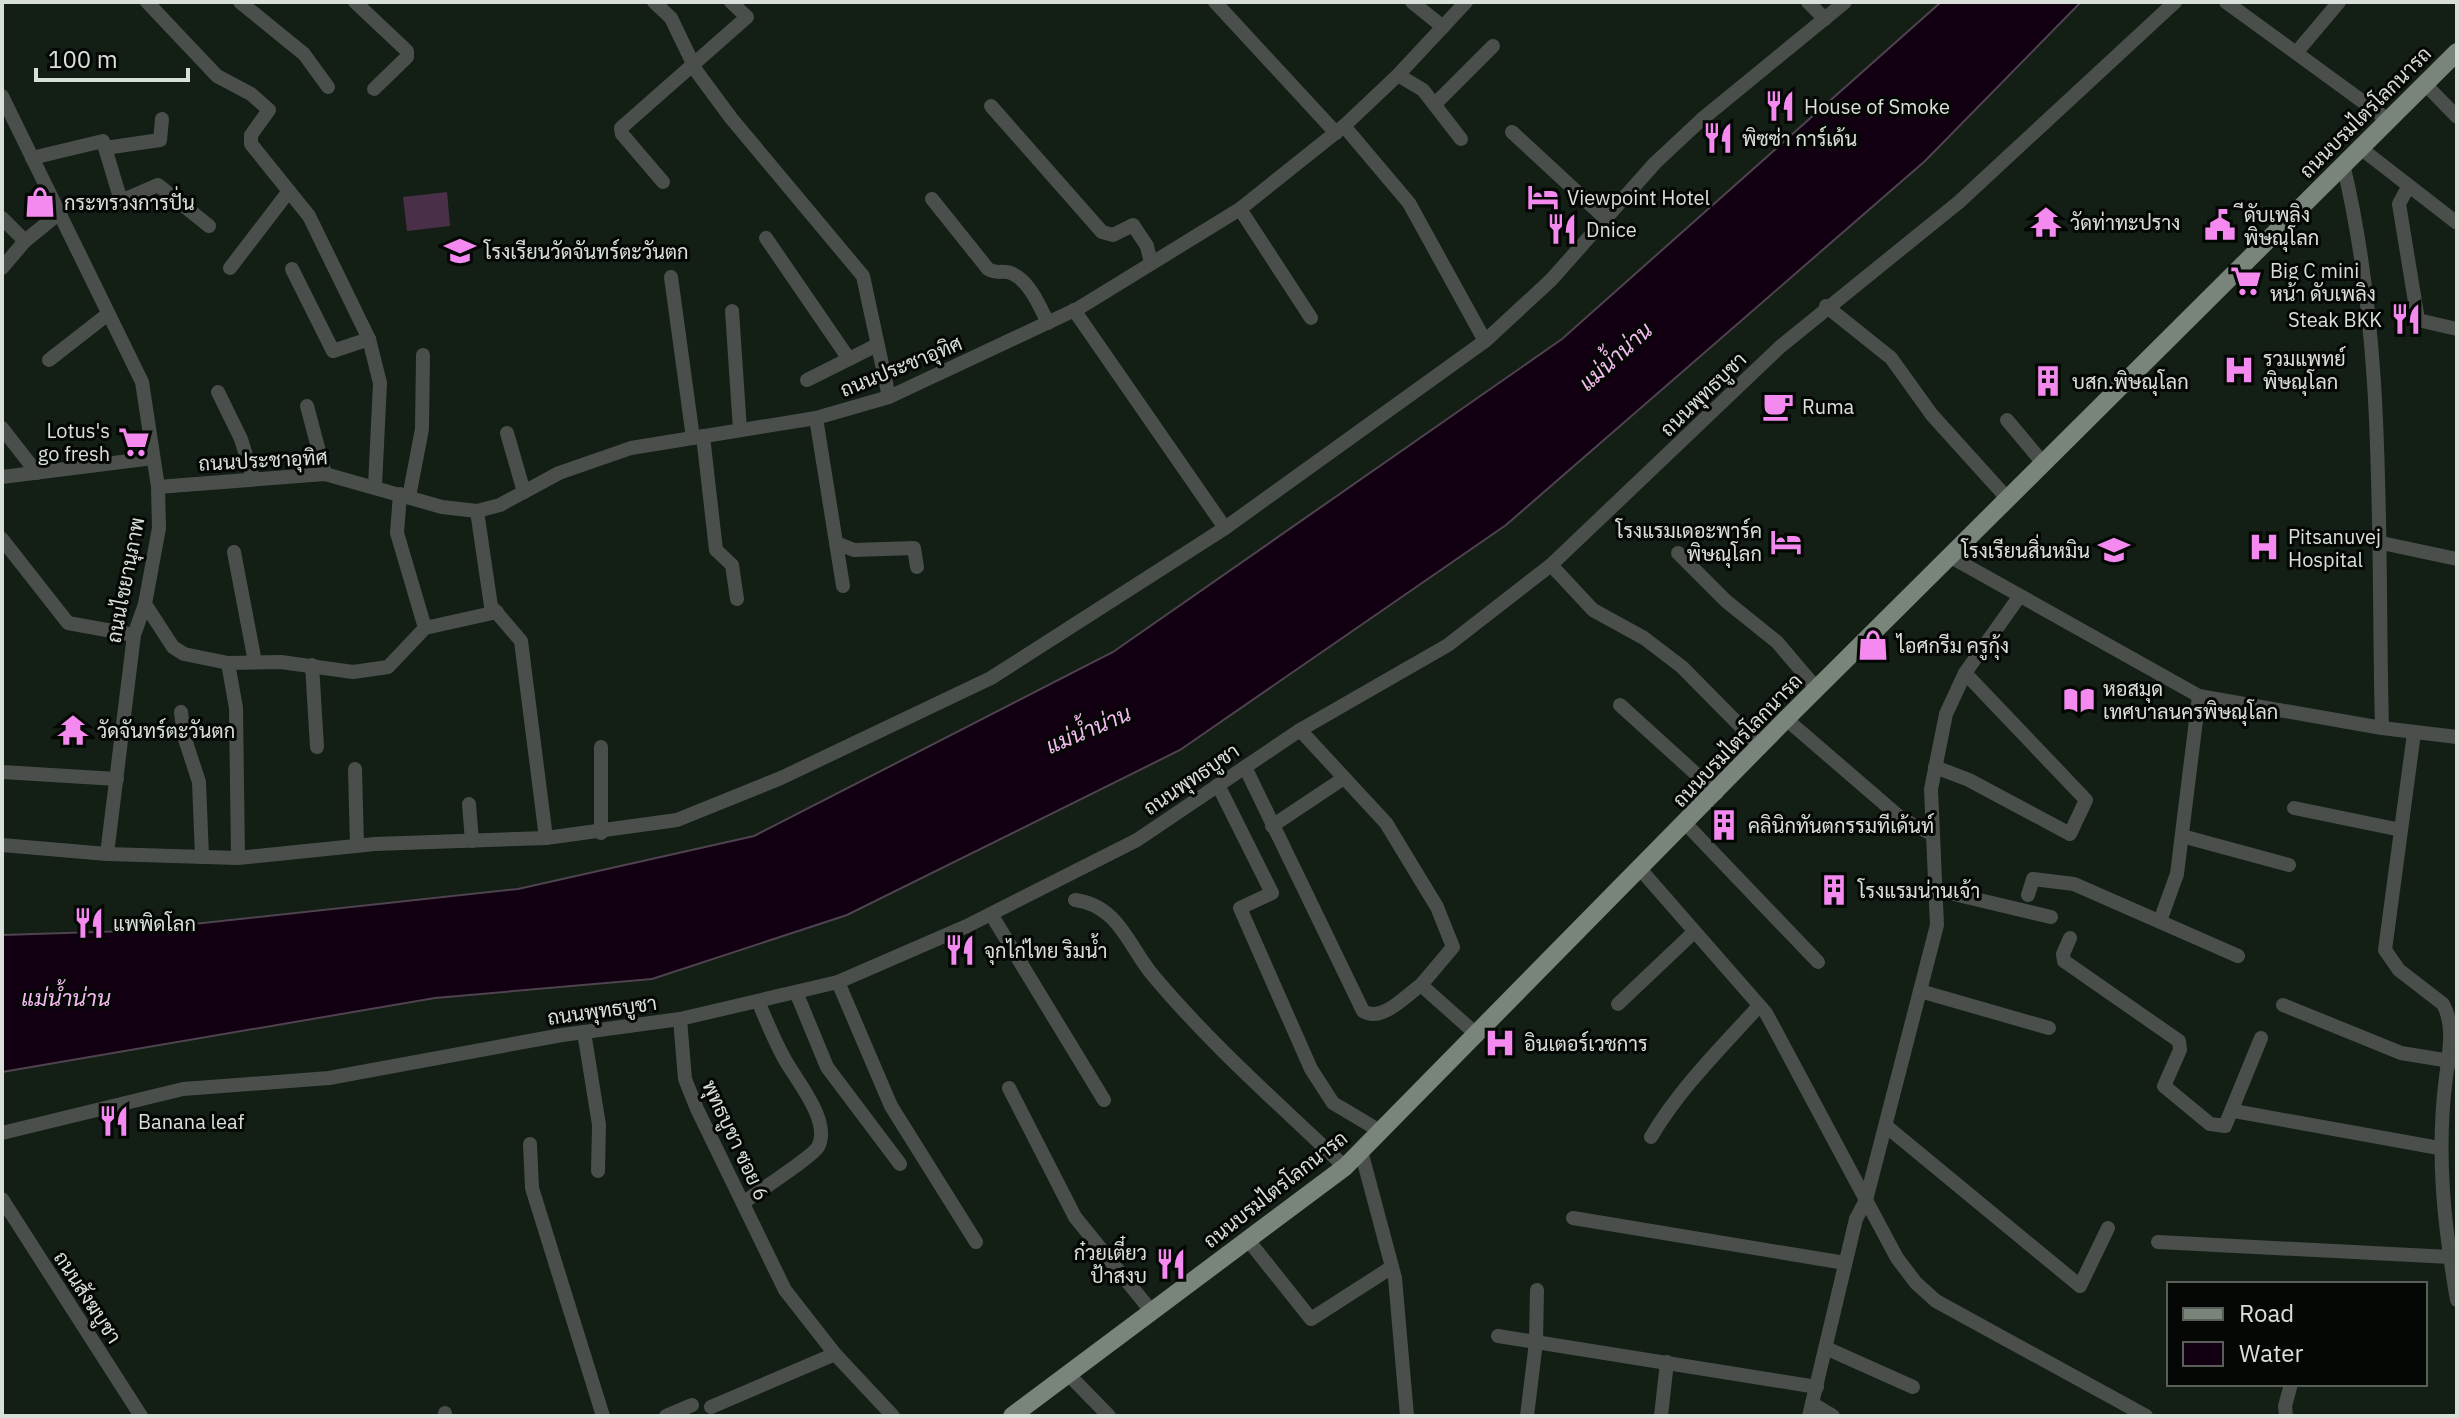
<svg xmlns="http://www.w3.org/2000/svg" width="2459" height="1418" font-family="'IBM Plex Sans',Sarabun,sans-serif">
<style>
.green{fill:#493048}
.water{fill:#120012;stroke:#4e434e;stroke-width:2}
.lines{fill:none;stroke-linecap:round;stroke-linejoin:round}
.minor{stroke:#4a4f4b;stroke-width:14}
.major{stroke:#79847a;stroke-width:18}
.labels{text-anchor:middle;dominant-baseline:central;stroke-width:6;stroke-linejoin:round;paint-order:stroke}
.poi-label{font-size:20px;fill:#d9e0d9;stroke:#040704;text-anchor:start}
.street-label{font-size:20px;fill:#d9e0d9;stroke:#040704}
.water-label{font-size:22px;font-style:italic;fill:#f2baee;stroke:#040704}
</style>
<rect width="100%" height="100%" fill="#131e15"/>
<path class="green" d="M447 192 450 226 407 231 403 197Z"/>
<path class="water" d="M1941 2H2081L1925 161 1506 525 1180 750 847 915 652 979 435 998 2 1072V935L129 931 518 889 754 836 1113 652 1562 339Z"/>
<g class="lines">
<g class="minor">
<path d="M147 2 217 76 251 94 269 110 251 135V144L309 216 369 339 380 383 375 486"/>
<path d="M240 2 304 54 328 87"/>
<path d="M355 2 407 51V57L374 89"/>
<path d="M654 2 671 18 697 72 731 118 863 276 889 397"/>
<path d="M1215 2 1336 133"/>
<path d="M1412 2 1443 27"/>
<path d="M1808 2 1825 19"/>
<path d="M2226 2 2388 120"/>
<path d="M2296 53 2339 2"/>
<path d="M1398 75 1423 90 1461 139"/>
<path d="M2425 84 2457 117"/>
<path d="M2 96 142 382 158 487 159 528 145 604 134 635 107 854 2 845"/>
<path d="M1435 104 1493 46"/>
<path d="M991 106 1102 232 1113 235 1133 225 1147 246 1151 263"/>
<path d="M1344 126 1409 203 1485 341"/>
<path d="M1512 132 1605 218"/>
<path d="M2359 147 2457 223"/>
<path d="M105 148 160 140 162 119"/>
<path d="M32 158 103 141 121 201 158 185 209 226"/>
<path d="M2343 164C2387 346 2377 542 2382 728"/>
<path d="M663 182 622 134 621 128 747 17 731 2"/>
<path d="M2408 187 2399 204 2418 320 2457 329"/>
<path d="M932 199 988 269C997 275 1004 269 1013 274 1030 282 1040 307 1048 323"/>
<path d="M1240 209 1311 318"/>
<path d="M2 218 25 241"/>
<path d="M766 238 849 359"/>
<path d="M2 268 25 241 58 214"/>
<path d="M230 268 289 191"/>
<path d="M292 269 333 351 369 339"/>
<path d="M671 277 693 438"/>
<path d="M1826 306 1891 358 1932 415 2007 498"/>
<path d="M1074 310 1225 528"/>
<path d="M732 311 740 430"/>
<path d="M49 360 108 314"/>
<path d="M807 380 875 346"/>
<path d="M218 392 241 439 253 478"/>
<path d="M307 406 325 474"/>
<path d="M816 418 843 586"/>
<path d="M2007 420 2043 463"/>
<path d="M2 428 37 473"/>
<path d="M507 433 524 492"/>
<path d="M703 436 716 550 732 565 737 599"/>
<path d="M2 477 153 458"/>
<path d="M158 487 325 474 442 507 477 511 500 505 559 473 631 448 816 418 889 397 1079 308 1240 209 1344 126 1398 75 1466 2"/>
<path d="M400 494 397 533 425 628"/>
<path d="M409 497 422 429 423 355"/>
<path d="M477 511 491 606 521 641 546 838"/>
<path d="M2 539 68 623 134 635"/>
<path d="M2377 542 2457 559"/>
<path d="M836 543 854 550 914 548 917 567"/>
<path d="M234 552 255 662"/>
<path d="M1678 553 1726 601 1777 642 1817 689"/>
<path d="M1949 556 2199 696 2382 728 2457 737"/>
<path d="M1551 565 1593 610 1644 638 1682 667 1761 747"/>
<path d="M145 604 173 647 184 654 228 663 281 662 353 672 388 667 425 628 497 612"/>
<path d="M228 663 236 708 238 858"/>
<path d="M312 665 317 747"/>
<path d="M1620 705 1717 793"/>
<path d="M181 712 184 736 199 782 202 857"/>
<path d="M1786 719 1902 819 1932 834"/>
<path d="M1300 730 1386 823 1437 907 1453 947 1421 985"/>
<path d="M2414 733 2385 950 2399 970 2443 1004C2455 1025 2449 1053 2446 1077 2436 1153 2444 1225 2457 1300"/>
<path d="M601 747V833"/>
<path d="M1245 767 1363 1011C1382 1023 1405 996 1421 985L1475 1033"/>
<path d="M1935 767 1969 780 2070 834 2086 800 1965 673"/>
<path d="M355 769 357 845"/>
<path d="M2 772 117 779"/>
<path d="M1218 785 1272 893 1240 908 1311 1069 1333 1103 1380 1131"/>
<path d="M469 804 472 841"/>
<path d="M2294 808 2401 830"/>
<path d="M1686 824 1818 962"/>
<path d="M1272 826 1344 778"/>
<path d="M2182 836 2289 865"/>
<path d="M107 854 238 858 375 844 546 838 677 820 781 778 991 678 1225 528 1485 341 1551 280 1655 163 1701 120 1845 2"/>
<path d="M1641 870 1766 1013 1897 1258 1916 1283 1936 1301 2146 1416"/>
<path d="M1937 890 2051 917"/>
<path d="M2028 895 2033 879 2074 884 2238 956"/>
<path d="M1075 900C1117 905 1128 944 1151 973 1210 1044 1279 1104 1345 1167"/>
<path d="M991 914 1104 1100"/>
<path d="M2160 921 2177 874 2199 696"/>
<path d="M2070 938 2063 954 2064 961 2179 1041 2180 1050 2164 1086 2210 1124 2225 1126 2261 1038"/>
<path d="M838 982 891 1106 976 1242"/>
<path d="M1920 991 2049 1028"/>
<path d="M796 992 827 1067 900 1164"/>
<path d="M1618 1004 1694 932"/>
<path d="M2283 1005 2401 1053 2456 1062"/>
<path d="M680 1019 685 1079 697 1109 785 1290 835 1354 893 1416"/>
<path d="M584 1032 599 1125 598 1171"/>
<path d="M1009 1088 1075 1217 1152 1312"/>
<path d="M2234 1111 2439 1148"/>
<path d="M1886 1126 2080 1286 2108 1228"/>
<path d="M2 1133 183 1089 329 1078 562 1035 680 1019 838 982 967 926 1137 840 1300 730 1448 645 1551 565 1781 346 1959 202 2175 2"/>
<path d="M1651 1137C1680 1088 1721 1048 1759 1006"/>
<path d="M530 1144 532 1188 603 1416"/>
<path d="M1361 1151 1395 1278 1407 1416"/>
<path d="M2 1199 141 1416"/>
<path d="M743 1203C756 1193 812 1157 818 1147 832 1121 795 1079 784 1058 774 1040 766 1020 758 1001"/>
<path d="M1573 1218 1845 1263"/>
<path d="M1248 1240 1311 1319 1392 1267"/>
<path d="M2158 1242 2450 1257"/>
<path d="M1498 1336 1817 1387"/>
<path d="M1828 1349 1913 1387"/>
<path d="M1069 1375 1109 1416"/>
<path d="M1813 1404 1833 1416"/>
<path d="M711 1407 835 1354"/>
<path d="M445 1413V1416"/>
<path d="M666 1416 692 1405"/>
<path d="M1527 1416 1536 1342 1537 1290"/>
<path d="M1661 1416 1667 1362"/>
<path d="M1809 1416 1856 1219 1866 1200 1937 925 1931 789 1946 714 1965 673 2019 597"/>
<path d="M2286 1416 2285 1406 2291 1384"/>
</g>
<path class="major" d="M1012 1416 1345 1167 1786 719 2457 52"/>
</g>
<defs>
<symbol id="restaurant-bare" viewBox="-9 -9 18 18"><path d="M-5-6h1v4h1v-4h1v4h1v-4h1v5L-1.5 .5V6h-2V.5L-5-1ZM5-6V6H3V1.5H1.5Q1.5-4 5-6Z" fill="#f489f0" stroke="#040704" stroke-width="2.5" paint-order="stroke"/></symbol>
<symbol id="hotel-bare" viewBox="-9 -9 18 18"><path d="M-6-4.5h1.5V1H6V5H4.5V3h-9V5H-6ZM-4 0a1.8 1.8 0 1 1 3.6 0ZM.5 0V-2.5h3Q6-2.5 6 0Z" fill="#f489f0" stroke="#040704" stroke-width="2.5" paint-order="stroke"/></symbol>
<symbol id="shop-bare" viewBox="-9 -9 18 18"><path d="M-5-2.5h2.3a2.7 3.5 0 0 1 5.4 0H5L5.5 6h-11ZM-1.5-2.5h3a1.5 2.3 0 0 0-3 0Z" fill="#f489f0" stroke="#040704" stroke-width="2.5" paint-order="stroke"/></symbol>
<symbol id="temple-bare" viewBox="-9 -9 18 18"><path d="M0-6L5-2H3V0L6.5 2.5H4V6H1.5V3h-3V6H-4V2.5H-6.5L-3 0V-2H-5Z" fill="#f489f0" stroke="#040704" stroke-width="2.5" paint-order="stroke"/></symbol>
<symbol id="civic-bare" viewBox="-9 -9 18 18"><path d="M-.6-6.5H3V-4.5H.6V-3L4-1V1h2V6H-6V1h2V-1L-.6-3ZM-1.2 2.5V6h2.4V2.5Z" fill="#f489f0" stroke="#040704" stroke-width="2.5" paint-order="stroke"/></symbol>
<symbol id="school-bare" viewBox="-9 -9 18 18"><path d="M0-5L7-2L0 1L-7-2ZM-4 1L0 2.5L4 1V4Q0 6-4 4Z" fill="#f489f0" stroke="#040704" stroke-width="2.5" paint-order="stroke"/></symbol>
<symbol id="supermarket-bare" viewBox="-9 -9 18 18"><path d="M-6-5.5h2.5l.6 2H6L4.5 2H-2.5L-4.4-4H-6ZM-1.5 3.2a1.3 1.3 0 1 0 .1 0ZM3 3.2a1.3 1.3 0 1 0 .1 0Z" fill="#f489f0" stroke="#040704" stroke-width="2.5" paint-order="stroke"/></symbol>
<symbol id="hospital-bare" viewBox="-9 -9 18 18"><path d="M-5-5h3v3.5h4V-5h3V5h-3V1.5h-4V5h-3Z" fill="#f489f0" stroke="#040704" stroke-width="2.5" paint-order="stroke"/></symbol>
<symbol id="building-bare" viewBox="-9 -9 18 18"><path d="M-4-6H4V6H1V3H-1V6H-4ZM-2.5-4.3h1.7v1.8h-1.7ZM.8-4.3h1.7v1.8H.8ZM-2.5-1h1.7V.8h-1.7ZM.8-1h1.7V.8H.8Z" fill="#f489f0" stroke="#040704" stroke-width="2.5" paint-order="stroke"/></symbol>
<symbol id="cafe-bare" viewBox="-9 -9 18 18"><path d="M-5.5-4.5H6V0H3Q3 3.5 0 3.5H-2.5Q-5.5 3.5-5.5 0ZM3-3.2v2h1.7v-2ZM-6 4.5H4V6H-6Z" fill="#f489f0" stroke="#040704" stroke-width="2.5" paint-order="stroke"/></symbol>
<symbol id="library-bare" viewBox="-9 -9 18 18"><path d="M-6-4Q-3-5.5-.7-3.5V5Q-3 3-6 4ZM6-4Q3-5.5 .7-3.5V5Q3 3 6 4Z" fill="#f489f0" stroke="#040704" stroke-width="2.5" paint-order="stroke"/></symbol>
</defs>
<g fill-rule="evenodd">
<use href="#restaurant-bare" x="1758" y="84" width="44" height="44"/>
<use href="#restaurant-bare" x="1696" y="116" width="44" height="44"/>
<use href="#hotel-bare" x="1521" y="175" width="44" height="44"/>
<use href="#shop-bare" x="18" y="180" width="44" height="44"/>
<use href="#temple-bare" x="2024" y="200" width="44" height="44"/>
<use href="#civic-bare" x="2198" y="203" width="44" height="44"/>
<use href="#restaurant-bare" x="1540" y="207" width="44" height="44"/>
<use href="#school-bare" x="438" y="229" width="44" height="44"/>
<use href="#supermarket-bare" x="2224" y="259" width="44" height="44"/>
<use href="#restaurant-bare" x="2384" y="297" width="44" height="44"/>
<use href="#hospital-bare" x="2217" y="348" width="44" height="44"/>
<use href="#building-bare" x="2026" y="359" width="44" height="44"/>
<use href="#cafe-bare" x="1756" y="384" width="44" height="44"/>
<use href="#supermarket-bare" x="112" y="420" width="44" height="44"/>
<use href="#hotel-bare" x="1764" y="520" width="44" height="44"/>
<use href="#hospital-bare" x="2242" y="525" width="44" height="44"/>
<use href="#school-bare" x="2092" y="528" width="44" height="44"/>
<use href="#shop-bare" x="1851" y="623" width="44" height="44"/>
<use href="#library-bare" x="2057" y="678" width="44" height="44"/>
<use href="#temple-bare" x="51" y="708" width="44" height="44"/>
<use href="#building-bare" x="1702" y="803" width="44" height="44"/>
<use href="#building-bare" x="1812" y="868" width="44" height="44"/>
<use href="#restaurant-bare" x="67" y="901" width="44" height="44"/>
<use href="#restaurant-bare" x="938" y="928" width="44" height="44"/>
<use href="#hospital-bare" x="1478" y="1021" width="44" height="44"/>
<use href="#restaurant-bare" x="92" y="1099" width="44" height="44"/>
<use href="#restaurant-bare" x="1149" y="1242" width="44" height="44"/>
</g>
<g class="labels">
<g class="poi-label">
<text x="1804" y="106">House of Smoke</text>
<text x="1742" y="138">พิซซ่า การ์เด้น</text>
<text x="1567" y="197">Viewpoint Hotel</text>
<text x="64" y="202">กระทรวงการปั่น</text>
<text x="2244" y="214">ีดับเพลิง<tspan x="2244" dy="23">พิษณุโลก</tspan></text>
<text x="2070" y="222">วัดท่าทะปราง</text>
<text x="1586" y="229">Dnice</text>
<text x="484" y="251">โรงเรียนวัดจันทร์ตะวันตก</text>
<text x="2270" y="270">Big C mini<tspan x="2270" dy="23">หน้า ดับเพลิง</tspan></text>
<text x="2382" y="319" text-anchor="end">Steak BKK</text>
<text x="2263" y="358">รวมแพทย์<tspan x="2263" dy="23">พิษณุโลก</tspan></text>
<text x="2072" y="381">บสก.พิษณุโลก</text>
<text x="1802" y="406">Ruma</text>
<text x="110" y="430" text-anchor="end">Lotus's<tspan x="110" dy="23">go fresh</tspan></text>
<text x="1762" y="530" text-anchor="end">โรงแรมเดอะพาร์ค<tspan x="1762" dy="23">พิษณุโลก</tspan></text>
<text x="2288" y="536">Pitsanuvej<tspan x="2288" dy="23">Hospital</tspan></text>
<text x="2090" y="550" text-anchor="end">โรงเรียนสิ่นหมิน</text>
<text x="1897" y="645">ไอศกรีม ครูกุ้ง</text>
<text x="2103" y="688">หอสมุด<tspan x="2103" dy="23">เทศบาลนครพิษณุโลก</tspan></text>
<text x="97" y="730">วัดจันทร์ตะวันตก</text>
<text x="1748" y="825">คลินิกทันตกรรมทีเด้นท์</text>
<text x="1858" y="890">โรงแรมน่านเจ้า</text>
<text x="113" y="923">แพพิดโลก</text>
<text x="984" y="950">จุกไก่ไทย ริมน้ำ</text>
<text x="1524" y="1043">อินเตอร์เวชการ</text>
<text x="138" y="1121">Banana leaf</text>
<text x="1147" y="1252" text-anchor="end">ก๋วยเตี๋ยว<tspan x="1147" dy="23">ป้าสงบ</tspan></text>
</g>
<g class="street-label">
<text transform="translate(2365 112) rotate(-45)">ถนนบรมไตรโลกนารถ</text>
<text transform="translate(901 366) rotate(-22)">ถนนประชาอุทิศ</text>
<text transform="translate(1703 394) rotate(-44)">ถนนพุทธบูชา</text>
<text transform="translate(263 460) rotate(-3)">ถนนประชาอุทิศ</text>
<text transform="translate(125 580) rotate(-79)">ถนนไชยานุภาพ</text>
<text transform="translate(1737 740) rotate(-46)">ถนนบรมไตรโลกนารถ</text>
<text transform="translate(1191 779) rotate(-34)">ถนนพุทธบูชา</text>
<text transform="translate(602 1010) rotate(-8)">ถนนพุทธบูชา</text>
<text transform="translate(736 1140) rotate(65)">พุทธบูชา ซอย 6</text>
<text transform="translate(1275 1189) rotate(-38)">ถนนบรมไตรโลกนารถ</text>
<text transform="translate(88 1297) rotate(57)">ถนนสังฆบูชา</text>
</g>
<g class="water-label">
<text transform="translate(1615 356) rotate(-42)">แม่น้ำน่าน</text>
<text transform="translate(1088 729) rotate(-23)">แม่น้ำน่าน</text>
<text x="66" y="997">แม่น้ำน่าน</text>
</g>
</g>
<rect width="2459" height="1418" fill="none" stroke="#d9e0d9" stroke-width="8"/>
<rect x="2167" y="1282" width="260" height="104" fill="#040704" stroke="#595e59" stroke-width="2"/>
<rect x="2183" y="1308" width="40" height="12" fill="#79847a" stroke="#595e59" stroke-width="2"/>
<text x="2239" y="1322" font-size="24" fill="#d9e0d9">Road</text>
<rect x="2183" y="1342" width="40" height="24" fill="#120012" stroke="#595e59" stroke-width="2"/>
<text x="2239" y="1362" font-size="24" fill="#d9e0d9">Water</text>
<path d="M36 68v12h152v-12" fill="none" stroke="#d9e0d9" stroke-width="4"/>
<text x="48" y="68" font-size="24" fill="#d9e0d9" stroke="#040704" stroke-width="6" paint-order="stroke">100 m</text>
</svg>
